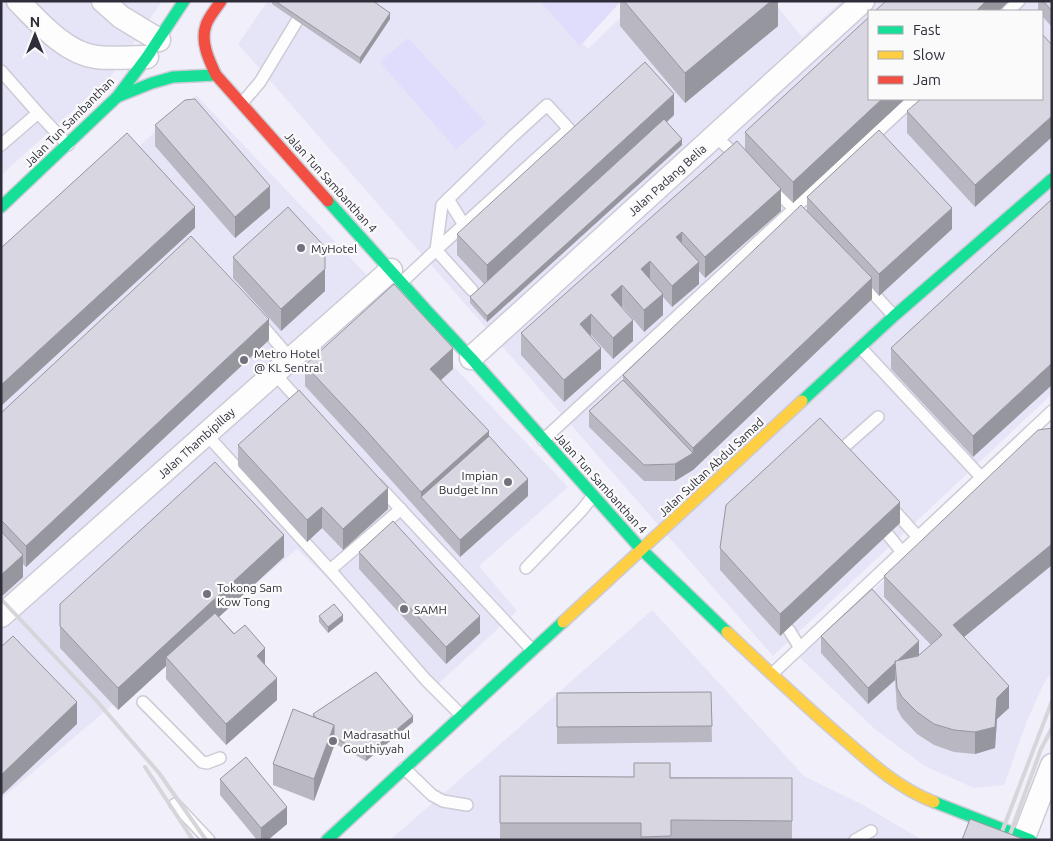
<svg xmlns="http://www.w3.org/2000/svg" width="1053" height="841" font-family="Ubuntu,sans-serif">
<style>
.built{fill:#e6e4f7;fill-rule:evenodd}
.green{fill:#e0dcfb}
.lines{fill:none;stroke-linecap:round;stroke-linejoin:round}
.lane-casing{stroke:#cccbd6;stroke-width:14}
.street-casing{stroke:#cccbd6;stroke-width:25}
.fast-casing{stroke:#cccbd6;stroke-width:14}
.slow-casing{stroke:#cccbd6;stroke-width:14}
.jam-casing{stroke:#cccbd6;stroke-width:14}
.lane{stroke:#fdfdfe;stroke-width:11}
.street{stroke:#fdfdfe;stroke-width:22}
.fast{stroke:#16e098;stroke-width:11}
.slow{stroke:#ffcf43;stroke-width:11}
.jam{stroke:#f24e42;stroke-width:11}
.rail{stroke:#d6d5d9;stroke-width:4}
.wall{fill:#b9b8c2}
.shaded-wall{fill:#96969e}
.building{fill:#d7d6e1;stroke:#96969e}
.poi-dot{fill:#73717d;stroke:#fafafa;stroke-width:2}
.labels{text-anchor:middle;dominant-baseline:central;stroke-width:4.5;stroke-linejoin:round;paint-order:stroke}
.street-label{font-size:12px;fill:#2f2d3a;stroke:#fafafa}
.poi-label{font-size:12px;fill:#2f2d3a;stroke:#fafafa;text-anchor:start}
</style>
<rect width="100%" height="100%" fill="#f0effa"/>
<g class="built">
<path d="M1 1H162L111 76 1 175Z"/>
<path d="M268 1H542L588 49 638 1H773L802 37 842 1H1052V394L773 656 238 44ZM869 11H1042V99H869Z"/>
<path d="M196 95 568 487 479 566 517 611 437 685 297 549 1 799V270Z"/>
<path d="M1052 430V671L1044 683 1026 723 1004 785 974 788 925 766 876 730 799 657 1041 440Z"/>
<path d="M652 610 804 776 863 805 922 840H390L489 754Z"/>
</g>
<g class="green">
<path d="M540 1H621L580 46Z"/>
<path d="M408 38 486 123 456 149 380 62Z"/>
</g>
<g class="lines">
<defs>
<g id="lane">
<path d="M1008 11 1019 1"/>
<path d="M1 71 38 113 68 145"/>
<path d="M242 103 260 82 309 1"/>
<path d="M547 105 569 129 436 250 442 205 513 136Z"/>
<path d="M715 136 740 159"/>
<path d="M1 145 38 113"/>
<path d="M770 186 799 213"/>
<path d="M448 199 464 225"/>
<path d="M862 281 894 316"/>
<path d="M402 282 436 250 472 290"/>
<path d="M260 323 291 359"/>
<path d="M861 348 982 478"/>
<path d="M274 373 304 406"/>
<path d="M206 434 330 570 426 680 461 715"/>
<path d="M543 440 913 99"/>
<path d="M847 458 843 452V448L878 417"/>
<path d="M378 485 532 650"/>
<path d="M891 507 918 537"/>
<path d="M889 536 902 552"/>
<path d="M526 568 581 511 593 496"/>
<path d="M330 570 401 509"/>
<path d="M789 630 800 648"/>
<path d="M772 674 1052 411"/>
<path d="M143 702 202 762 207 763 220 758"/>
<path d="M404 768 432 795 443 801 467 805"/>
<path d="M175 804 209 840"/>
<path d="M855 840 871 831"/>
</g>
<g id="street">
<path d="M18 1C39 22 65 53 96 57 111 59 131 57 147 57"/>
<path d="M103 1 121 17 159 40"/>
<path d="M471 358 863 1"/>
<path d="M1 616 391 270"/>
<path d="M1023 840 1052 765"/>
</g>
<g id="fast">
<path d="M117 97 152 83 173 77 216 75"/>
<path d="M328 201 428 312 471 358 641 549 727 632"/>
<path d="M1 207 117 97 147 57 184 1"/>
<path d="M802 401 894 316 1052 179"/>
<path d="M934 802 1031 840"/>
<path d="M327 840 563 622"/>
</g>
<g id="slow">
<path d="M563 622 802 401"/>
<path d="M727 632C766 669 805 706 846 741 873 765 900 789 934 802"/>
</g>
<path id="jam" d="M221 1C216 9 209 16 206 25 200 42 209 60 216 75L328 201"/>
</defs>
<use href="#lane" class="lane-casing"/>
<use href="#street" class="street-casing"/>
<use href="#fast" class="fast-casing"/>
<use href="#slow" class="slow-casing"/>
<use href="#jam" class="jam-casing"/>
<use href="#lane" class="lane"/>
<use href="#street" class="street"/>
<use href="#fast" class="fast"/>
<use href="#slow" class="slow"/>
<use href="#jam" class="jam"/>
<g class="rail">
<path d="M1 599 95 699 159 773 206 840"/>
<path d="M145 767 193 840"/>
<path d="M1000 837 1052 701"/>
<path d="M1008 840 1041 749 1052 728"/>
</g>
</g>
<g class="wall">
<path d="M272 1H373L390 19 360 64 272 4Z"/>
<path d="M620 1H778V26L685 103 620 26Z"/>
<path d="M1038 1H1052V27L1042 16V11H1038Z"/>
<path d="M869 99H905L793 203 781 191V211L705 278 699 271V284L672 307 663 297V315L644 332 622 306 633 341 613 359 591 335 590 336 601 369 564 402 521 355V333L745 150V132Z"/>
<path d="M1042 99 975 207 907 133V111Z"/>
<path d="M674 115 667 122 682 145 487 322 470 303V297L484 284 457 255V234Z"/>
<path d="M155 125 270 208 235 238 155 146Z"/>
<path d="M807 197 952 229 879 296 872 288V299L693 470 675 481H644L589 427V411L623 380V375L807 211Z"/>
<path d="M1052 199 973 457 891 369V348Z"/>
<path d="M233 257 325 291 281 331 233 278Z"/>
<path d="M269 340 26 567 23 564V577L1 597V413Z"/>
<path d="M305 365 453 369 441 380 489 436 528 496 460 557 364 450 305 386Z"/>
<path d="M1052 428V565L964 637 1009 708 997 719 995 748 975 754 954 752 934 745 917 734 902 718 897 709 895 680 868 704 821 653V636L919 655 931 645 884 597V576Z"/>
<path d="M238 445 388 509 343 550 322 528 307 542 238 466Z"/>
<path d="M900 523 780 636 720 570V548Z"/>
<path d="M359 552 480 633 446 664 359 569Z"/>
<path d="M284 557 219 617 265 666 277 700 226 745 166 679V666L118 710 60 648V626Z"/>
<path d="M319 616 343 621 328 633 319 622Z"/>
<path d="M711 692 712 742 557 744V693Z"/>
<path d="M313 714 413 722 366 761 334 743V746L314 801 273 785V764L313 717Z"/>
<path d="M500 776 792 778V840H500Z"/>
<path d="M220 779 287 824 268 840H257L220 795Z"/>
</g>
<g class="shaded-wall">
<path d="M771 1H778V26L685 103V73Z"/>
<path d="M986 1H1009L999 11H976Z"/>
<path d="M390 13V19L360 64V58Z"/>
<path d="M674 94V115L487 287V265Z"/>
<path d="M882 99H905L793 203V182Z"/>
<path d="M1052 116V137L975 207V185Z"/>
<path d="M682 139V145L487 322V316Z"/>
<path d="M270 186V208L235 238V217Z"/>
<path d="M781 189V211L705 278V257Z"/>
<path d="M195 207V228L1 406V385Z"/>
<path d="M952 208V229L879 296V274Z"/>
<path d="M682 232V253L676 237Z"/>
<path d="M325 247V291L281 331V309Z"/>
<path d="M650 261V282L641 269Z"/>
<path d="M699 262V284L672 307V286Z"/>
<path d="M872 278V299L693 470 675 481V464L693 453V448Z"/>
<path d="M622 285V306L611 317V295Z"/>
<path d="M663 294V315L644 332V310Z"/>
<path d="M591 314V335L580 346V324Z"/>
<path d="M269 319V340L26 567V546Z"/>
<path d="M633 320V341L613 359V338Z"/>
<path d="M453 348V369L430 390V369Z"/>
<path d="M601 348V369L564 402V380Z"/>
<path d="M1052 363V385L973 457V436Z"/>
<path d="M489 431V453L421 497V514V492Z"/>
<path d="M528 479V496L460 557V540Z"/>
<path d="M388 488V509L343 550V529Z"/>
<path d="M900 502V523L780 636V614Z"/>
<path d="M322 507V528L307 542V520Z"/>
<path d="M284 535V557L170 662 166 657V666L118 710V688Z"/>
<path d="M1052 544V565L953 646V625Z"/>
<path d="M23 555V577L1 597V575Z"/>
<path d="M343 615V621L328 633V627Z"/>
<path d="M480 616V633L446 664V647Z"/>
<path d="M919 641V657L895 663Z"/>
<path d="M265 648V669L257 656Z"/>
<path d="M895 663V680L868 704V688Z"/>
<path d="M277 678V700L226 745V724Z"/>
<path d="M1009 686V708L997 719 995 748 975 754V732L997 698Z"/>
<path d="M77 702V724L1 796V775Z"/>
<path d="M413 716V722L366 761V755Z"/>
<path d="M334 725V746L314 801V779Z"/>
<path d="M287 807V824L268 840H261V828Z"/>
</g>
<g class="building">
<path d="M275 1H373L390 13 360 58Z"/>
<path d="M624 1H771L685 73Z"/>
<path d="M886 1H986L976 11H875Z"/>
<path d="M1043 1H1052V11Z"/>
<path d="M869 17V99H882L793 182 745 132Z"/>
<path d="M1042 34 1052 45V116L975 185 907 111 921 99H1042Z"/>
<path d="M645 62 674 94 487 265 457 234Z"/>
<path d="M195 99 270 186 235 217 155 125 185 100Z"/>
<path d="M664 119 682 139 487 316 470 297Z"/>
<path d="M879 130 952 208 879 274 807 197Z"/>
<path d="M127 133 195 207 1 385V248Z"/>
<path d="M737 141 781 189 705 257 682 232 676 237 699 262 672 286 650 261 641 269 663 294 644 310 622 285 611 295 633 320 613 338 591 314 580 324 601 348 564 380 521 333Z"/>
<path d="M1052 199V363L973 436 891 348Z"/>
<path d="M801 205 872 278 693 448 623 375Z"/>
<path d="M288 207 325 247V269L281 309 233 257Z"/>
<path d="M191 236 269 319 26 546 1 520V413Z"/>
<path d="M394 284 453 348 430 369 489 431 421 492 364 428 305 365Z"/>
<path d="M623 380 693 453 675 464 644 465 589 411Z"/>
<path d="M299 390 388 488 343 529 322 507 307 520 238 445Z"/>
<path d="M820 418 900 502 780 614 720 548 726 505Z"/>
<path d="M1052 428V544L953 625 1009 686 997 698 995 727 975 732 954 730 934 724 917 712 902 697 897 688 895 661 918 656 942 635 884 576 1038 430Z"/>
<path d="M489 436 528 479 460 540 421 497Z"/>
<path d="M215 462 284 535 118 688 60 626V604Z"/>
<path d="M393 521 480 616 446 647 359 552Z"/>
<path d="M1 531 23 555 1 575Z"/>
<path d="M872 589 919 641 897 661H895V663L868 688 821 636Z"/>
<path d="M334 604 343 615 328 627 319 616Z"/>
<path d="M215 613 234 634 245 625 265 648 257 656 277 678 226 724 166 657Z"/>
<path d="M13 636 77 702 1 775V647Z"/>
<path d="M376 672 413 716 366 755 334 737V725L316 718 313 714Z"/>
<path d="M711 692 712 726 557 727V693Z"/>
<path d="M293 709 334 725 314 779 273 764Z"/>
<path d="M246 757 287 807 261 828 220 779Z"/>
<path d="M634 763H670V778H792V821L671 820V836L641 837V823H500V776L634 777Z"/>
<path d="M970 819 1026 840H962Z"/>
</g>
<g class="poi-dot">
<circle cx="301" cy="248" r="5"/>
<circle cx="244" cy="360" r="5"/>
<circle cx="508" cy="482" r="5"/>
<circle cx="207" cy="594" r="5"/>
<circle cx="404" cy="609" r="5"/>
<circle cx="333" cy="741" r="5"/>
</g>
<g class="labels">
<g class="street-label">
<text transform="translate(69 122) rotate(-45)">Jalan Tun Sambanthan</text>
<text transform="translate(667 180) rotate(-42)">Jalan Padang Belia</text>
<text transform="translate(331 182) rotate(48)">Jalan Tun Sambanthan 4</text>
<text transform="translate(196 443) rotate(-42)">Jalan Thambipillay</text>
<text transform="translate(711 467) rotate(-43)">Jalan Sultan Abdul Samad</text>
<text transform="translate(601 483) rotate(48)">Jalan Tun Sambanthan 4</text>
</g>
<g class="poi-label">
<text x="311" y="248">MyHotel</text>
<text x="254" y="353">Metro Hotel<tspan x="254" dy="14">@ KL Sentral</tspan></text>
<text x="498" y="475" text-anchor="end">Impian<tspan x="498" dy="14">Budget Inn</tspan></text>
<text x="217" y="587">Tokong Sam<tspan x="217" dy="14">Kow Tong</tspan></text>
<text x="414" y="609">SAMH</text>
<text x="343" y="734">Madrasathul<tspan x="343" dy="14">Gouthiyyah</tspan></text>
</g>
</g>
<rect width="1053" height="841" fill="none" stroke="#2f2d3a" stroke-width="5"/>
<rect x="868" y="10" width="175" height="90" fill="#fafafa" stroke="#a9a8ad"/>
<rect x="878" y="26" width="25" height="8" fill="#16e098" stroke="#a9a8ad"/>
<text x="913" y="35" font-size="15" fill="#2f2d3a">Fast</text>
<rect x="878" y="51" width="25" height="8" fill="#ffcf43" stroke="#a9a8ad"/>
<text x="913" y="60" font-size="15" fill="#2f2d3a">Slow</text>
<rect x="878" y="76" width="25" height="8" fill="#f24e42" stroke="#a9a8ad"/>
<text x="913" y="85" font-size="15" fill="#2f2d3a">Jam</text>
<g transform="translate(35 35)" stroke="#fafafa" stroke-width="4" paint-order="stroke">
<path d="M0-4L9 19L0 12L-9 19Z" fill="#2f2d3a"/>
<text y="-8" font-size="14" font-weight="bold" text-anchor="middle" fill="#2f2d3a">N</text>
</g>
</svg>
